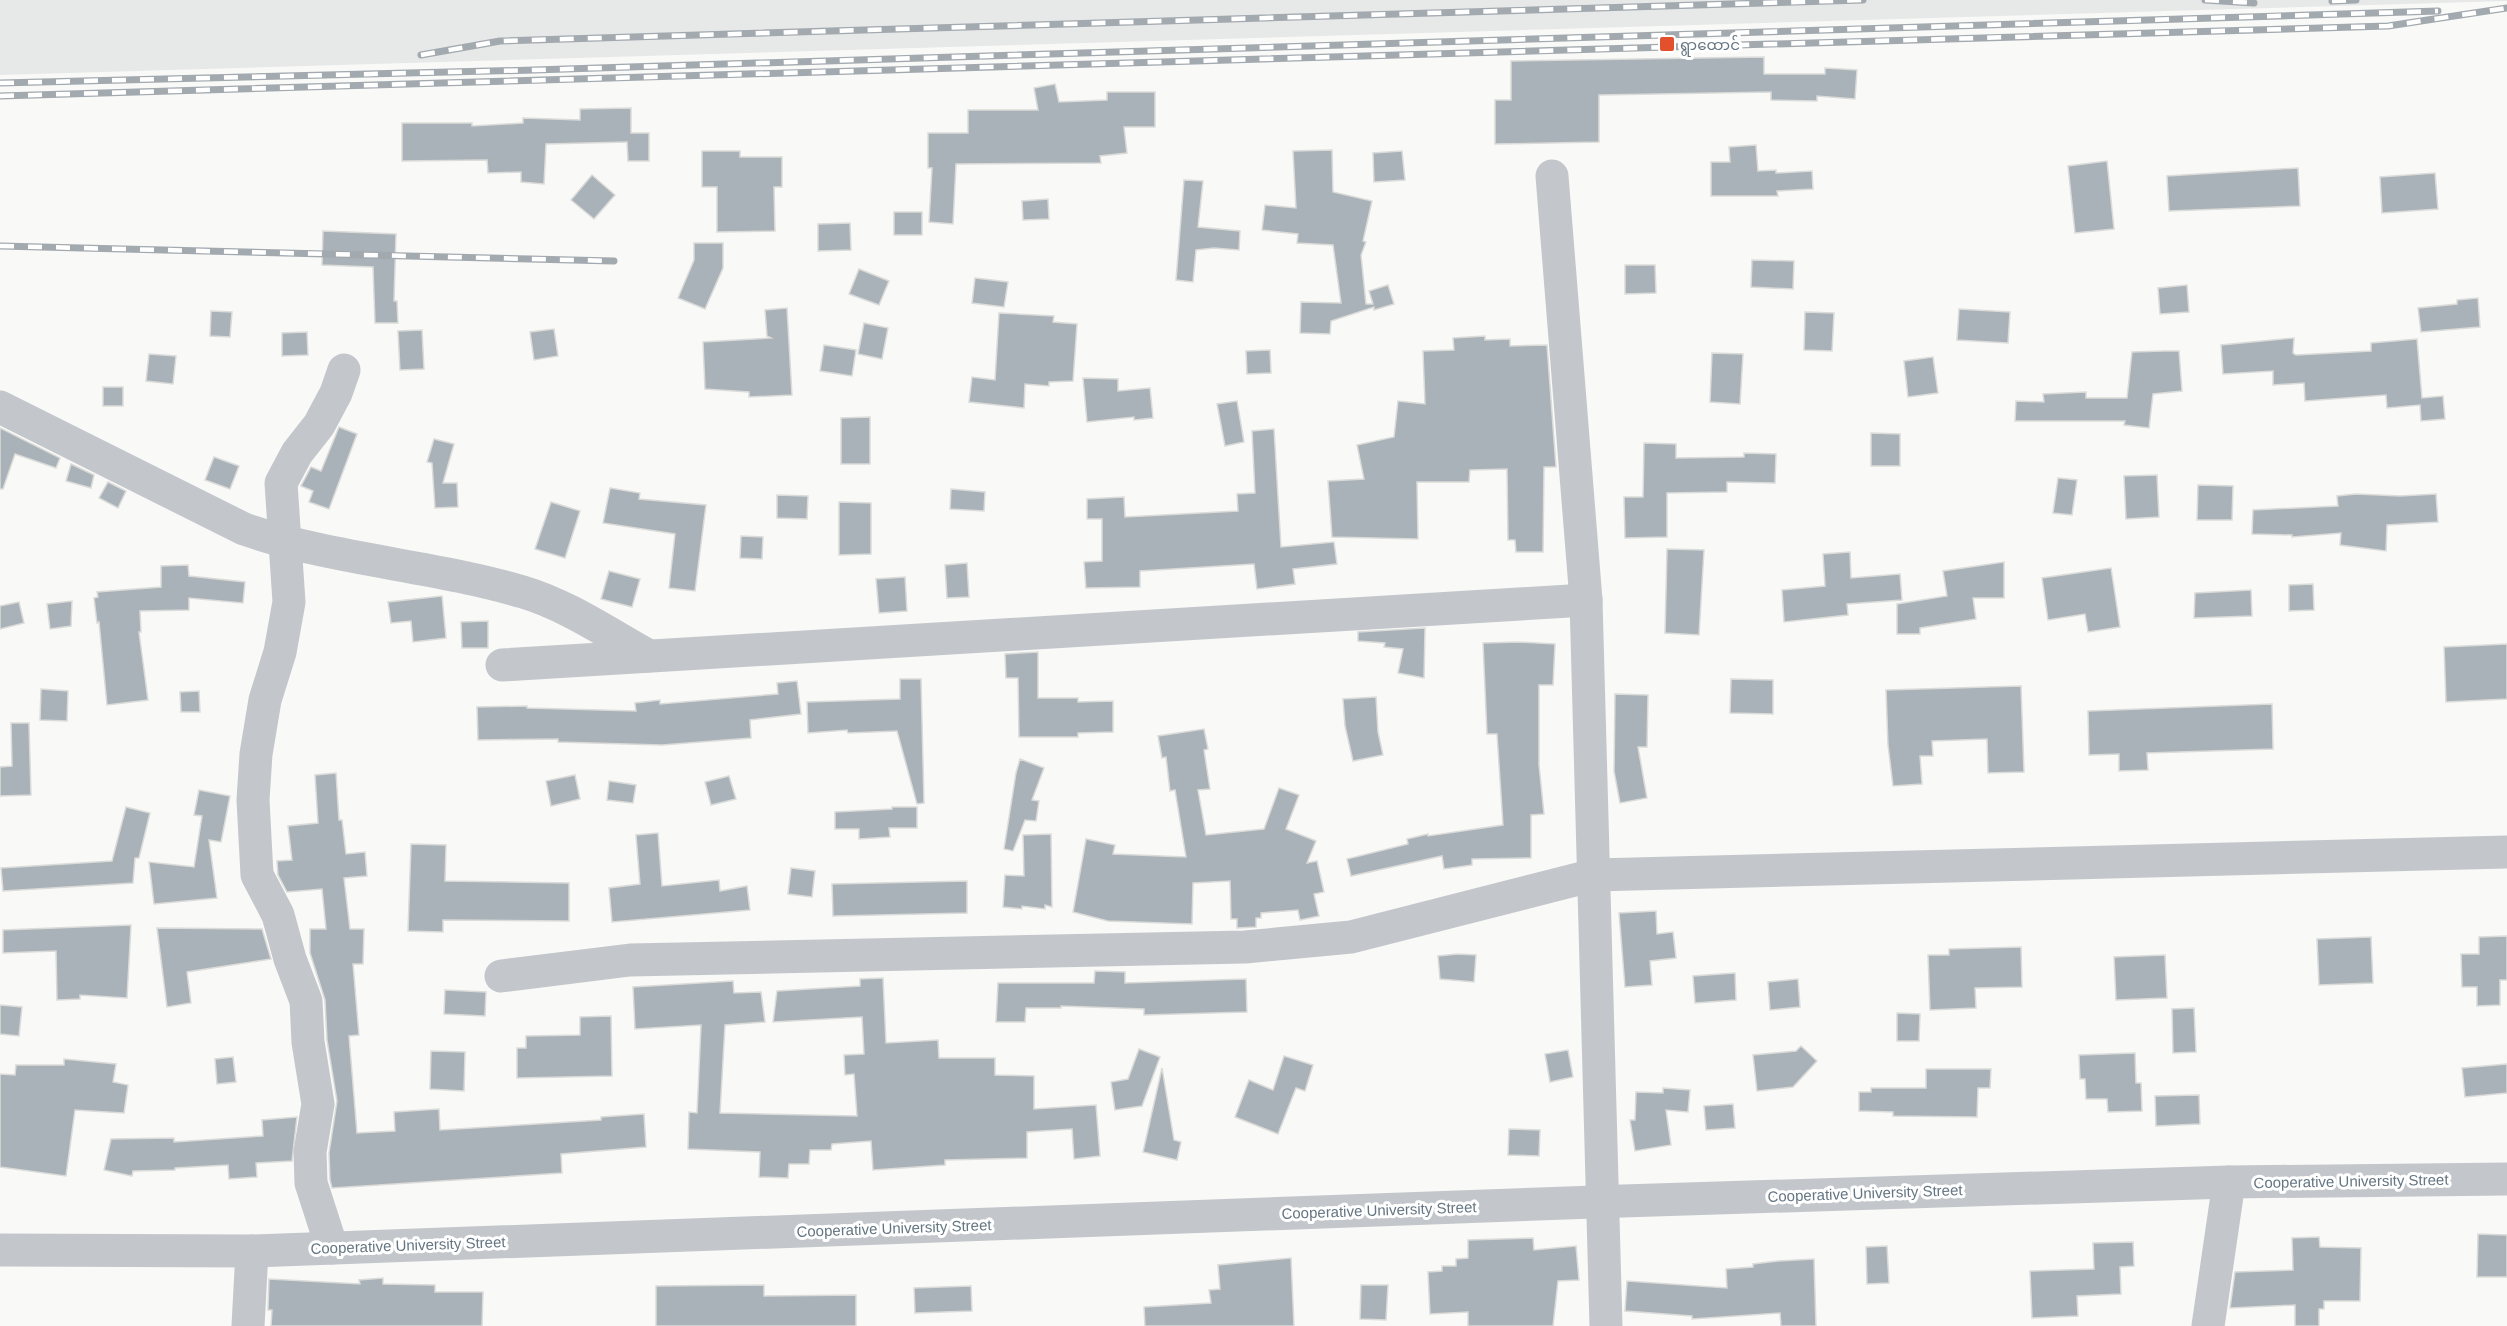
<svg xmlns="http://www.w3.org/2000/svg" width="2507" height="1326" font-family="Helvetica,'Noto Sans Myanmar',sans-serif">
<style>
.built{fill:#e7e8e8}
.building{fill:#a9b2b8;stroke:#dbdbd9;stroke-width:1.5}
.lines{fill:none;stroke-linecap:round;stroke-linejoin:round}
.minor{stroke:#c3c7cb;stroke-width:33}
.rail-casing{stroke:#a2a9af;stroke-width:7}
.rail{stroke:#fff;stroke-width:4.5;stroke-dasharray:14;stroke-linecap:butt}
.poi-dot{fill:#e2502e;stroke:#fff;stroke-width:2}
.labels{text-anchor:middle;dominant-baseline:central;stroke-width:6;stroke-linejoin:round;paint-order:stroke}
.poi-label{font-size:15px;fill:#657682;stroke:#fff;text-anchor:start}
.street-label{font-size:15px;fill:#657682;stroke:#fff}
</style>
<rect width="100%" height="100%" fill="#f9f9f7"/>
<path class="built" d="M0 0H2507V1L0 75Z"/>
<g class="building">
<path d="M1764 57V74H1825V68L1857 70 1855 99 1817 96V101L1771 100V92L1599 95V142L1495 144V100H1511V61Z"/>
<path d="M1055 84 1059 102 1107 100V92H1155V127H1124L1127 153 1100 156 1101 163 956 164 953 224 929 222 932 168H928V133H968V110H1038L1034 88Z"/>
<path d="M631 108V133H649V161H628L627 142 546 144 544 184 521 182V172L488 173 487 160 402 161V123H472V126L523 123V118L580 120V109Z"/>
<path d="M1756 145 1758 171 1776 170V173L1812 171 1813 189 1777 191 1778 196H1711V162H1730L1729 147Z"/>
<path d="M1332 150 1333 192 1372 201 1363 241 1366 242 1361 255 1366 304H1373L1369 291 1388 285 1394 304 1374 310V307L1331 321 1330 334 1300 333 1301 302 1341 303 1333 245 1297 243 1298 234 1262 230 1265 205 1296 208 1293 151Z"/>
<path d="M702 151H740V157H782V187H774L775 231 717 232V187H702Z"/>
<path d="M1402 151 1405 180 1374 182 1373 153Z"/>
<path d="M2107 161 2114 229 2075 233 2068 166Z"/>
<path d="M2298 168 2300 206 2169 211 2167 176Z"/>
<path d="M2435 173 2438 209 2382 213 2380 177Z"/>
<path d="M592 175 615 195 594 219 571 200Z"/>
<path d="M1184 180 1203 181 1198 227 1240 231 1239 250 1214 248 1196 250 1193 282 1176 280Z"/>
<path d="M1048 199 1049 219 1023 220 1022 201Z"/>
<rect x="894" y="212" width="28" height="23"/>
<path d="M850 223 851 250 818 251V224Z"/>
<path d="M323 231 396 234 394 301H397L398 323H375L373 267 322 265Z"/>
<path d="M694 243H723V268L705 309 678 298 694 260Z"/>
<path d="M1752 260 1794 261 1793 289 1751 287Z"/>
<path d="M1625 265H1655L1656 293 1625 294Z"/>
<path d="M859 269 889 281 879 305 849 294Z"/>
<path d="M975 278 1008 282 1004 307 972 303Z"/>
<path d="M2187 285 2189 312 2160 314 2158 288Z"/>
<path d="M2478 298 2480 327 2421 332 2418 308 2457 304V300Z"/>
<path d="M787 308 792 395 749 397V392L705 389 703 342 771 338 767 336 765 310Z"/>
<path d="M1959 309 2010 312 2008 343 1957 340Z"/>
<path d="M211 311 232 312 230 337 210 336Z"/>
<path d="M1805 312 1834 313 1832 351 1804 350Z"/>
<path d="M999 313 1054 316 1053 322 1077 324 1073 381 1049 382V386L1025 384 1024 408 969 402 972 377 995 380Z"/>
<path d="M864 323 888 328 882 359 858 354Z"/>
<path d="M554 329 558 356 534 360 530 332Z"/>
<path d="M422 330 424 369 400 370 398 331Z"/>
<path d="M307 332 308 355 282 356V333Z"/>
<path d="M1485 336V340L1510 339V346L1547 345 1556 467H1544L1543 552H1516L1515 540H1508L1507 469 1470 470 1469 482H1417L1418 539 1332 537 1328 481 1364 479 1357 445 1394 437 1398 401 1425 404 1423 351 1454 350 1453 338Z"/>
<path d="M2294 338 2293 353 2296 355 2371 351V343L2417 339 2422 398 2443 396 2445 419 2421 421 2420 405 2387 408 2386 395 2305 401 2304 383 2273 385V371L2223 374 2221 345Z"/>
<path d="M824 345 856 350 852 376 820 371Z"/>
<path d="M1270 350 1271 373 1247 374 1246 351Z"/>
<path d="M2164 351H2179L2182 391 2153 394 2149 428 2124 425 2125 421H2015L2016 401 2044 402 2043 394 2086 392V398H2127L2132 352Z"/>
<path d="M1712 353 1743 354 1740 404 1710 402Z"/>
<path d="M149 354 176 356 173 384 146 381Z"/>
<path d="M1933 357 1938 393 1908 397 1904 361Z"/>
<path d="M1083 378 1118 379V391L1150 388 1153 418 1134 420V417L1087 422Z"/>
<rect x="103" y="387" width="20" height="19"/>
<path d="M1237 401 1244 442 1225 446 1217 404Z"/>
<path d="M870 417V464H841V418Z"/>
<path d="M339 427 357 434 329 509 309 502 313 491 301 486 311 467 321 471Z"/>
<path d="M0 428 60 458 56 468 15 454 3 489H0Z"/>
<path d="M1274 429 1281 547 1334 542 1337 564 1293 569 1295 584 1257 589 1254 564 1140 571V587L1086 588 1084 562 1102 561V519H1087V499L1124 497 1125 517 1238 511 1237 494 1255 493 1252 431Z"/>
<path d="M1871 433 1900 434V466H1871Z"/>
<path d="M434 439 454 444 443 483H457L458 507 435 508 432 463 427 462Z"/>
<path d="M1644 443 1676 444V458L1744 457V453L1776 454 1775 483 1727 482V492L1667 493V537L1625 538 1624 497H1643Z"/>
<path d="M214 457 239 466 230 489 205 480Z"/>
<path d="M71 464 94 475 91 488 66 481Z"/>
<path d="M2157 475 2159 517 2126 519 2124 476Z"/>
<path d="M2058 478 2077 480 2072 515 2053 513Z"/>
<path d="M108 482 126 491 118 508 99 498Z"/>
<path d="M2198 485 2233 486 2232 520H2197Z"/>
<path d="M610 488 640 493 639 499 706 505 695 591 669 588 675 534 603 523Z"/>
<path d="M951 489 985 492 984 511 950 509Z"/>
<path d="M2356 494 2400 496 2436 494 2438 522 2387 525 2386 551 2340 545 2341 533 2292 537V535L2252 534 2253 510 2338 506 2337 496Z"/>
<path d="M777 495 808 496 807 519 777 518Z"/>
<path d="M551 502 580 511 565 558 535 549Z"/>
<path d="M839 502 871 503V554L839 555Z"/>
<path d="M741 536 763 537 762 559 740 558Z"/>
<path d="M1667 549 1704 550 1699 635 1665 633Z"/>
<path d="M1850 552 1851 578 1900 574 1902 600 1847 604 1848 615 1784 622 1782 590 1825 586 1823 554Z"/>
<path d="M2004 562V598H1973L1976 619 1920 628V634H1897V604L1947 596 1943 571Z"/>
<path d="M967 563 969 597 947 598 945 565Z"/>
<path d="M188 565 189 576 245 582 243 603 189 598V610L140 611 141 632H139L148 700 107 705 99 622 97 623 94 598 98 597 97 592 161 587V566Z"/>
<path d="M2111 568 2120 627 2088 632 2085 614 2048 620 2042 578Z"/>
<path d="M609 571 640 579 632 607 601 599Z"/>
<path d="M905 577 907 611 879 613 876 579Z"/>
<path d="M2313 584 2314 610 2289 611V585Z"/>
<path d="M2251 590 2252 616 2194 618 2195 593Z"/>
<path d="M442 596 446 638 413 642 411 621 391 623 388 602Z"/>
<path d="M72 601 71 626 50 629 47 604Z"/>
<path d="M19 602 24 623 0 629V606Z"/>
<path d="M488 621V648H462L461 622Z"/>
<path d="M1425 628 1424 678 1398 673 1403 649 1384 647 1385 643 1358 641V632Z"/>
<path d="M1519 642 1555 644 1553 685H1539V765L1544 814 1531 815V858L1472 859V865L1444 869 1442 856 1351 876 1347 859 1408 844 1407 839 1428 834V836L1503 825 1497 734H1487L1483 643Z"/>
<path d="M2507 644V699L2446 702 2444 647Z"/>
<path d="M1038 652V698H1078V702L1113 701V732L1078 733V737H1019L1018 678H1006L1005 654Z"/>
<path d="M900 679H921L924 803 917 804 897 731 848 733 847 730 808 733 807 702 900 699Z"/>
<path d="M1731 679 1773 680V714L1730 713Z"/>
<path d="M797 681 801 714 750 720 751 738 662 745 558 742V739L478 740 477 707 527 706V708L636 711 635 703 660 700V704L778 694 777 683Z"/>
<path d="M2021 686 2024 772 1988 773 1987 739 1932 741 1933 756H1920L1922 784 1893 786 1888 745 1886 690Z"/>
<path d="M41 689 68 691 67 721 40 720Z"/>
<path d="M199 691 200 712H181L180 692Z"/>
<path d="M1615 694 1648 695 1647 747H1638L1647 798 1620 803 1614 771Z"/>
<path d="M1376 697 1378 732 1383 755 1353 761 1345 726 1343 699Z"/>
<path d="M2272 704 2273 749 2147 753 2148 770 2119 771V754L2089 755 2088 711Z"/>
<path d="M11 723H29L31 795 0 796V767L12 766Z"/>
<path d="M1204 729 1208 749 1204 750 1210 789 1198 790 1206 835 1264 829 1279 788 1299 795 1286 829 1316 841 1307 863 1317 861 1324 892 1314 894 1319 916 1300 920 1298 910 1261 913V918H1256V927L1237 928V919H1231L1230 881 1193 883 1192 924 1108 921 1073 912 1086 839 1115 845 1113 854 1186 857 1175 790 1170 791 1166 757 1162 758 1158 736Z"/>
<path d="M1020 759 1044 768 1032 800 1039 801 1036 821 1025 820 1013 851 1004 849 1016 773Z"/>
<path d="M336 773 339 820H342L346 854 365 852 367 876 344 878 350 929H364L363 964H353L359 1035 349 1036 357 1133 395 1131 394 1112 439 1109 440 1130 601 1120V1117L644 1114 646 1147 561 1154 562 1173 332 1188 330 1180 329 1153 337 1101 327 1040 325 1000 310 953V929H326L322 889 287 892 278 875 277 861 292 860 288 826 318 823 315 775Z"/>
<path d="M575 775 580 799 551 806 546 781Z"/>
<path d="M729 776 736 799 711 805 705 782Z"/>
<path d="M609 781 636 785 633 803 607 800Z"/>
<path d="M199 790 230 796 221 842 209 840 217 898 154 904 149 862 194 867 202 816 194 815Z"/>
<path d="M126 807 150 813 139 858H135L133 883 3 891 1 868 112 861Z"/>
<path d="M892 807H917V828H889L890 837 859 839V829H835V812L892 809Z"/>
<path d="M658 833 662 886 719 880 720 891 747 886 750 910 612 922 609 888 640 884 636 835Z"/>
<path d="M1051 834 1052 907 1045 905V909L1022 906V909L1003 907 1005 875 1024 876 1023 835Z"/>
<path d="M411 844 446 845 445 881 569 883V921L443 920V932L408 931Z"/>
<path d="M791 868 815 871 812 897 788 894Z"/>
<path d="M967 881V913L833 916 832 884Z"/>
<path d="M1656 911 1657 934 1673 932 1676 958 1650 961 1652 985 1625 987 1619 913Z"/>
<path d="M131 925 127 998 80 995V999L57 1000 56 951 3 953V930Z"/>
<path d="M157 928 262 929 271 959 187 972 191 1003 167 1007Z"/>
<path d="M2507 936V980H2500V1005L2477 1006V987H2462L2461 954H2479V937Z"/>
<path d="M2371 937 2373 983 2319 985 2317 939Z"/>
<path d="M2021 947 2022 987 1975 988 1976 1008 1930 1010 1928 955H1949V949Z"/>
<path d="M1457 954 1476 955 1474 982 1440 979 1438 956Z"/>
<path d="M2165 955 2167 998 2116 1000 2114 957Z"/>
<path d="M1095 971 1125 972V983L1246 979 1247 1012 1144 1015V1009L1061 1006V1008H1026L1025 1022H996L998 983H1094Z"/>
<path d="M1735 973 1736 1000 1695 1003 1693 976Z"/>
<path d="M883 978 886 1043 938 1040 939 1058H995V1075L1034 1076V1109L1096 1105 1100 1156 1074 1159 1072 1129 1027 1132V1158L945 1160V1165L873 1170 871 1141 832 1144 831 1150H810L809 1164H789L788 1178 759 1177 760 1152 688 1149 689 1112 697 1113 701 1025 635 1029 633 987 733 981 734 993 761 992 765 1022 725 1025 720 1113 857 1116 854 1074 845 1075 844 1055 864 1054 862 1017 773 1022 777 991 860 986V979Z"/>
<path d="M1798 979 1800 1007 1770 1010 1768 982Z"/>
<path d="M445 990 486 992 485 1016 444 1014Z"/>
<path d="M0 1005 22 1007 19 1036 0 1034Z"/>
<path d="M2194 1008 2196 1052 2173 1053 2172 1009Z"/>
<path d="M1897 1013 1920 1014 1919 1041H1897Z"/>
<path d="M611 1016 612 1076 517 1078V1048H526V1036L580 1035V1017Z"/>
<path d="M1801 1046 1817 1061 1793 1087 1757 1091 1753 1055 1796 1051Z"/>
<path d="M1139 1049 1160 1057 1142 1106 1115 1110 1111 1082 1128 1079Z"/>
<path d="M1568 1050 1573 1077 1550 1082 1545 1054Z"/>
<path d="M431 1051 465 1052 464 1091 430 1089Z"/>
<path d="M2135 1053 2136 1083H2141L2142 1111 2108 1112 2107 1099H2086L2085 1079H2080L2079 1055Z"/>
<path d="M1284 1056 1313 1065 1305 1091 1296 1088 1278 1134 1235 1117 1249 1080 1273 1090Z"/>
<path d="M233 1057 236 1082 217 1084 215 1059Z"/>
<path d="M64 1059 116 1064 113 1082 128 1085 124 1113 75 1110 66 1176 0 1167V1074L15 1075 16 1065H64Z"/>
<path d="M2507 1064V1093L2465 1097 2462 1068Z"/>
<path d="M1162 1068 1174 1140 1181 1142 1177 1160 1143 1152Z"/>
<path d="M1926 1069H1991L1990 1088H1978L1977 1117 1893 1116V1112L1859 1111V1092H1871V1088H1926Z"/>
<path d="M1663 1088 1690 1090 1688 1112 1666 1110 1671 1145 1635 1151 1630 1120H1635L1636 1092 1663 1093Z"/>
<path d="M2199 1095 2200 1124 2156 1126 2155 1096Z"/>
<path d="M1733 1104 1735 1128 1706 1130 1704 1106Z"/>
<path d="M297 1117 292 1161 256 1163 257 1177 229 1179 228 1165 175 1168V1170L133 1171 132 1176 104 1170 111 1139 174 1138V1142L263 1136 262 1120Z"/>
<path d="M1509 1129 1540 1130 1539 1156 1508 1155Z"/>
<path d="M2478 1234 2507 1235V1277H2477Z"/>
<path d="M2319 1237 2320 1247 2361 1248 2360 1301H2324V1309H2319V1326H2295V1305L2230 1308 2235 1272 2293 1270 2292 1238Z"/>
<path d="M1533 1238 1534 1250 1576 1246 1579 1280 1558 1281 1553 1326H1468V1312L1430 1314 1428 1272 1442 1271V1266H1456V1259L1468 1258V1240Z"/>
<path d="M2133 1242 2134 1266 2120 1267 2121 1294 2077 1296 2078 1316 2032 1318 2030 1271 2094 1269 2093 1243Z"/>
<path d="M1887 1246 1889 1283 1867 1284 1866 1247Z"/>
<path d="M1291 1258 1294 1326H1145L1144 1307 1211 1303 1209 1290 1220 1289 1218 1265Z"/>
<path d="M1814 1259 1816 1326H1781L1780 1313 1692 1319V1316L1625 1311 1627 1281 1727 1288 1726 1269 1753 1267V1264L1778 1261Z"/>
<path d="M383 1278V1284L435 1285V1292H483L482 1326H271L272 1310H268L269 1279 360 1284 359 1280Z"/>
<path d="M764 1285V1296L856 1295V1326H656V1286Z"/>
<path d="M1361 1285H1388L1386 1320 1360 1319Z"/>
<path d="M971 1286 972 1311 915 1313 914 1288Z"/>
</g>
<g class="lines">
<g class="minor">
<path d="M1552 176 1586 600 1606 1326"/>
<path d="M0 407 244 529C334 560 431 565 523 592 567 605 609 634 649 656"/>
<path d="M502 665 1586 600"/>
<path d="M501 976 630 960 1245 947 1351 937 1594 875 2507 852"/>
<path d="M332 1248 311 1183 310 1152 318 1104 308 1042 306 1001 290 959 278 915 257 875 253 800 256 754 265 700 280 652 289 602 281 483 297 453 319 425 336 393 344 370"/>
<path d="M0 1250 252 1251 1623 1201 2229 1182 2507 1179"/>
<path d="M248 1326 252 1251"/>
<path d="M2208 1326 2229 1182"/>
</g>
<defs>
<g id="rail">
<path d="M2205 0 2254 3"/>
<path d="M2332 1 2356 0"/>
<path d="M421 55 500 41 1863 0"/>
<path d="M0 83 534 70 2438 11"/>
<path d="M0 96 2388 26 2507 8"/>
<path d="M0 246 614 261"/>
</g>
</defs>
<use href="#rail" class="rail-casing"/>
<use href="#rail" class="rail"/>
</g>
<rect class="poi-dot" x="1659" y="36" width="16" height="16" rx="3"/>
<g class="labels">
<g class="poi-label">
<text x="1680" y="44">ရွာထောင်</text>
</g>
<g class="street-label">
<text transform="translate(2351 1181) rotate(-1)">Cooperative University Street</text>
<text transform="translate(1865 1193) rotate(-2)">Cooperative University Street</text>
<text transform="translate(1379 1210) rotate(-2)">Cooperative University Street</text>
<text transform="translate(894 1228) rotate(-2)">Cooperative University Street</text>
<text transform="translate(408 1245) rotate(-2)">Cooperative University Street</text>
</g>
</g>
</svg>
